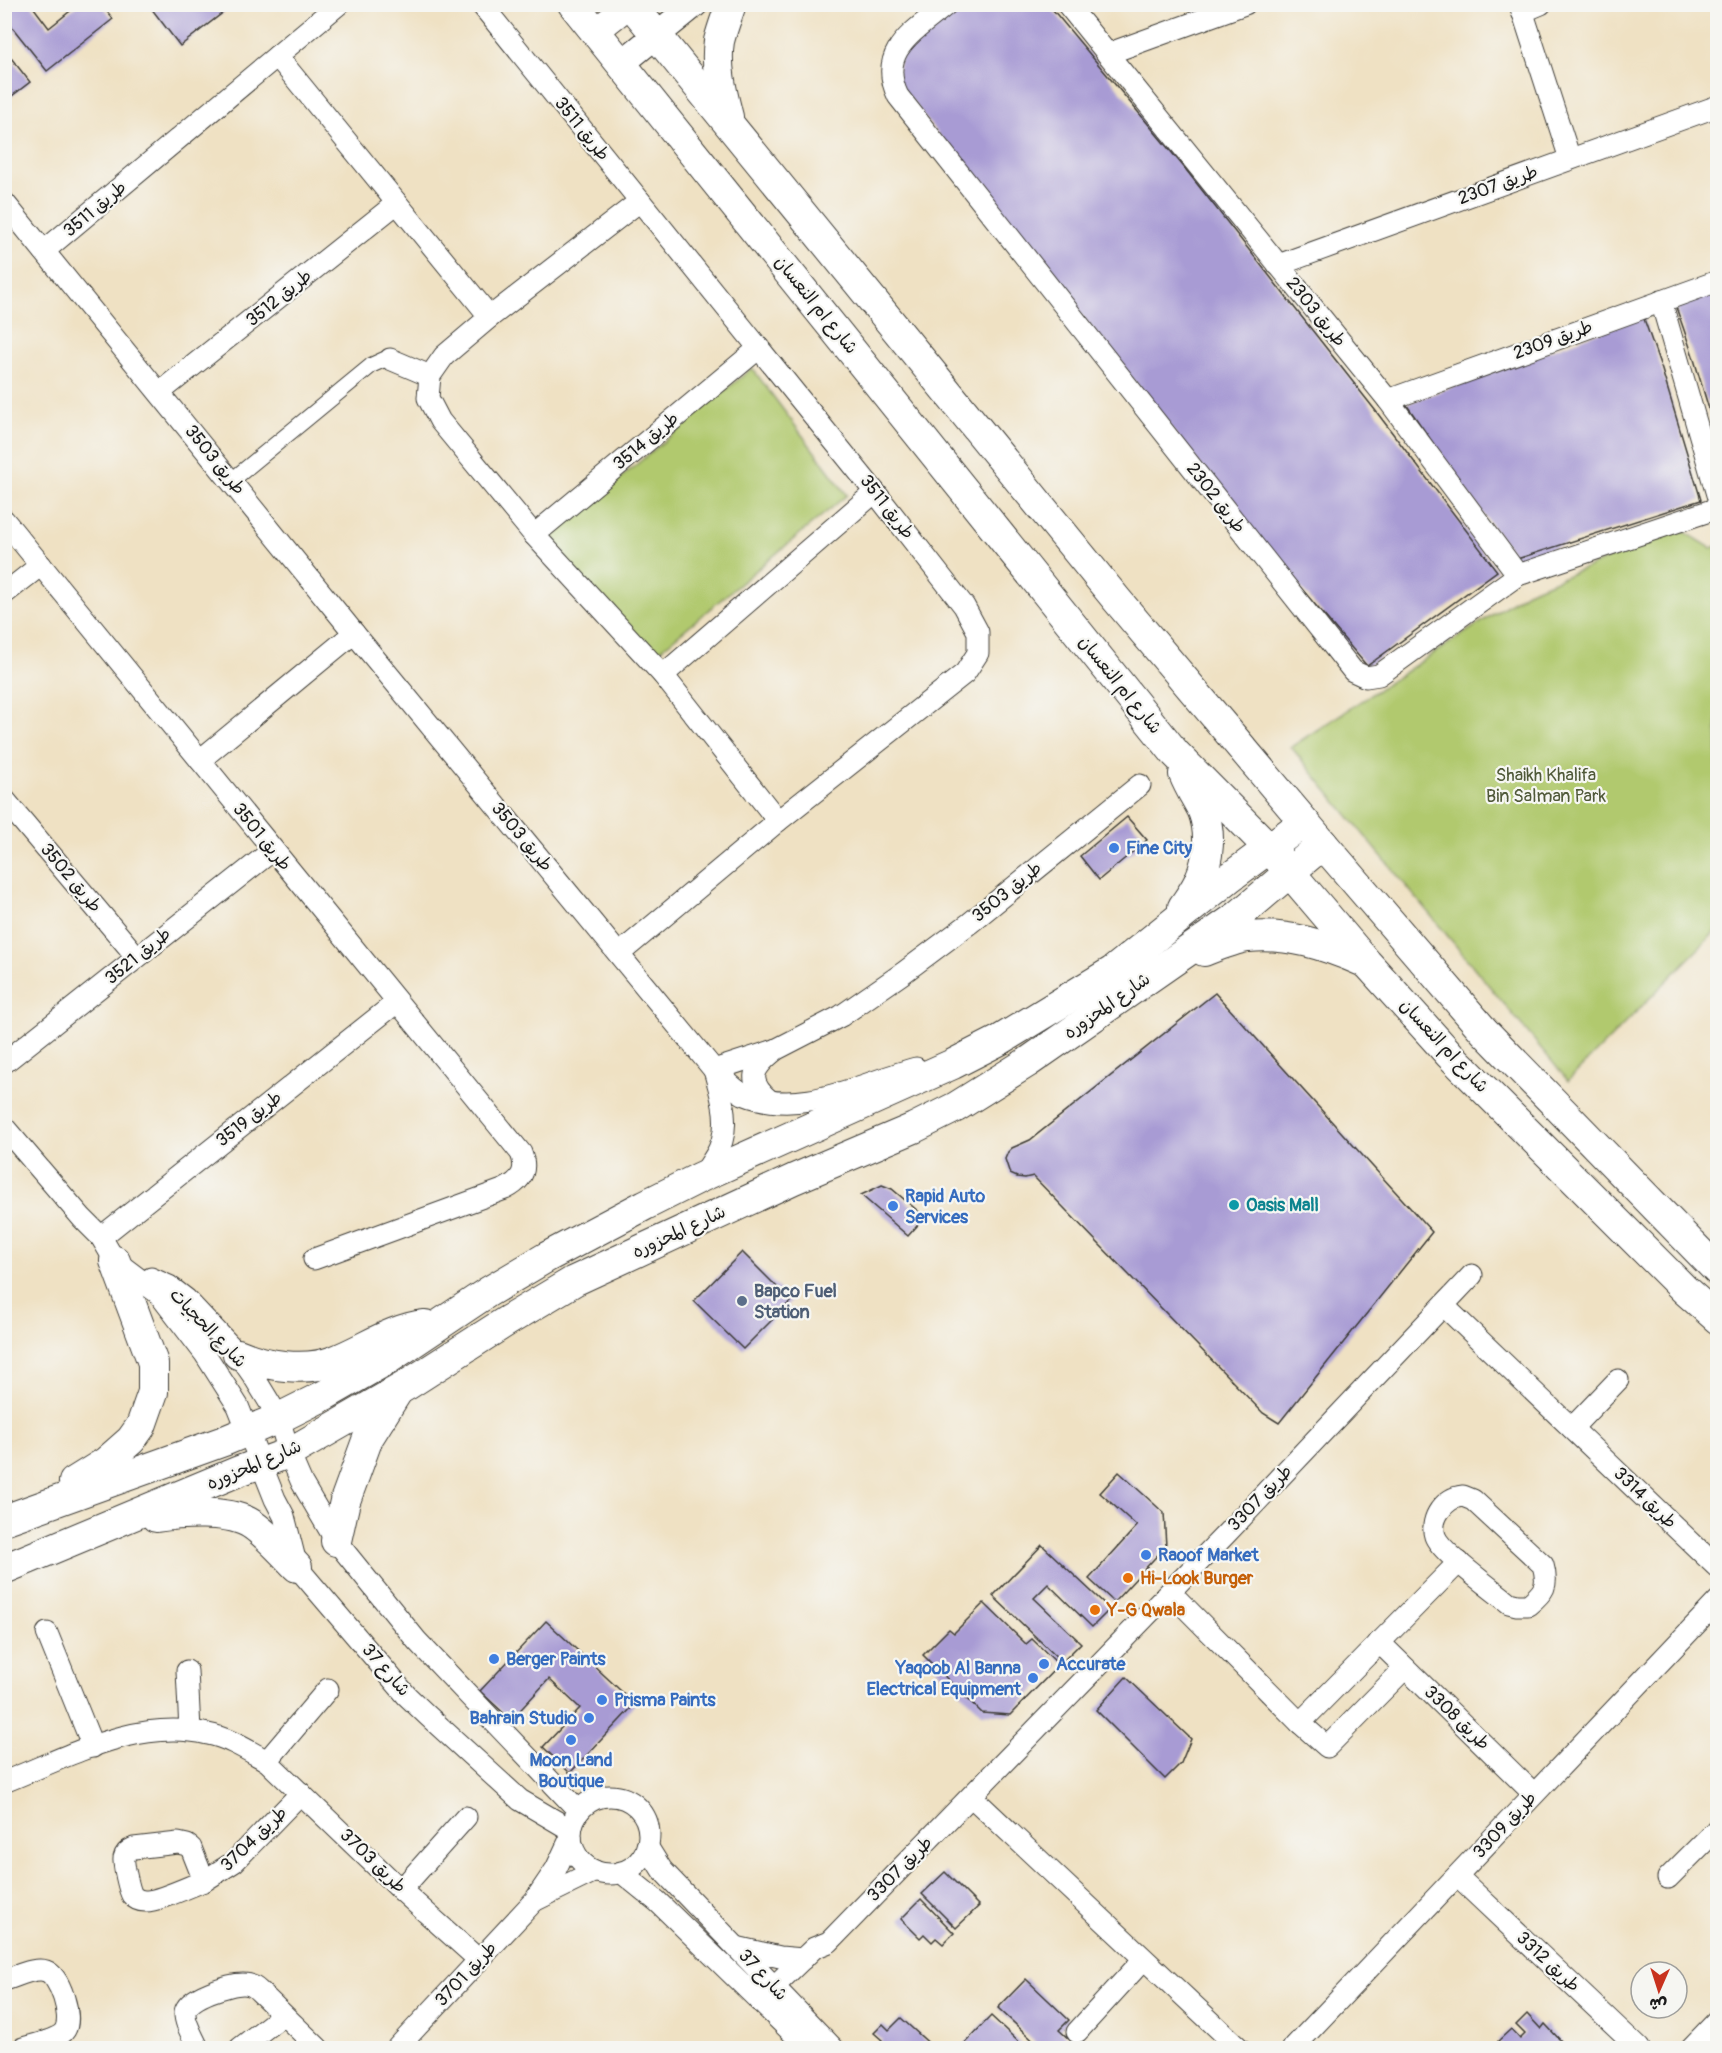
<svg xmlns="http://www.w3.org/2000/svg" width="1722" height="2053" font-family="Pangolin,'Playpen Sans Arabic',sans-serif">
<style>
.green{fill:#b1c96e;stroke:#667245;stroke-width:1.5}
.building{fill:#a89bd4}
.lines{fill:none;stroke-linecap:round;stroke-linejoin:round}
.pedestrian-casing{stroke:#3c3a35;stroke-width:17}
.minor-casing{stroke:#3c3a35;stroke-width:23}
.tertiary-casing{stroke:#3c3a35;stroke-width:28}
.secondary-casing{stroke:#3c3a35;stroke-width:32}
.pedestrian{stroke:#fff;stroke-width:15}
.minor{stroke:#fff;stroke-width:21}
.tertiary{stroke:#fff;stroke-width:26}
.secondary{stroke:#fff;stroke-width:30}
.shop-dot{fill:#3f7fe0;stroke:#f6f6f2;stroke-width:2}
.culture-dot{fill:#0f9aa8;stroke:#f6f6f2;stroke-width:2}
.service-dot{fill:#5c6f8a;stroke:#f6f6f2;stroke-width:2}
.food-dot{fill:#e8710a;stroke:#f6f6f2;stroke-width:2}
.labels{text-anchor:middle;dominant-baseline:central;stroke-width:4.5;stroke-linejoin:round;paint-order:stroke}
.street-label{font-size:18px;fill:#1c1c1c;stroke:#f6f6f2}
.park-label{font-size:18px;fill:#505939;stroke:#f6f6f2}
.shop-label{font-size:18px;font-weight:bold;fill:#366cbe;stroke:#f6f6f2;text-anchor:start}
.culture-label{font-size:18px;font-weight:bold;fill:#0d838f;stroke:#f6f6f2;text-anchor:start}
.service-label{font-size:18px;font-weight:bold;fill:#4e5e75;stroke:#f6f6f2;text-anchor:start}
.food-label{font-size:18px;font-weight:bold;fill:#c56008;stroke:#f6f6f2;text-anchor:start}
</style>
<rect width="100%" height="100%" fill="#f6f6f2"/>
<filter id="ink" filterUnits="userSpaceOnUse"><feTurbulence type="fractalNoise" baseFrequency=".0167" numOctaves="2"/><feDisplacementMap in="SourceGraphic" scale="12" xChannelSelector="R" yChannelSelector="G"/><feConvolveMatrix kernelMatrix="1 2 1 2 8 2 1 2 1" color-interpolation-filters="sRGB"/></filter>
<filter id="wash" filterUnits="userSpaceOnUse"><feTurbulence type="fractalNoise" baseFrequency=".008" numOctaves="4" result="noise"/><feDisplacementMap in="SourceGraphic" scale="24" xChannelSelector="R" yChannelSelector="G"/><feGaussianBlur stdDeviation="1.35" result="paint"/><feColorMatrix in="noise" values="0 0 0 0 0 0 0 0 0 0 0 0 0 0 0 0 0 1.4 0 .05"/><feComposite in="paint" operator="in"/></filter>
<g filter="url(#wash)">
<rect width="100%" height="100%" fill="#efe1c3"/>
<g class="green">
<path d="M752 368 847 495 648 660 547 539Z"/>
<path d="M1680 529 1711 548 1717 546V930L1568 1081 1291 747 1527 592Z"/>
</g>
<g id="blocks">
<g class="building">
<path d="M4 4H31L49 28 79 4H101L113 19 47 71 4 17Z"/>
<path d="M148 4H220L225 11 180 46Z"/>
<path d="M950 4H1048L1183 166 1375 410 1497 571 1367 666 1245 522 896 81 903 42Z"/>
<path d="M4 49 30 82 4 102Z"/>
<path d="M1718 291V428L1715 429 1693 356 1676 307Z"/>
<path d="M1643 316 1662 370 1701 500 1517 559 1469 495 1406 404Z"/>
<path d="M1127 817 1147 840 1099 880 1080 856Z"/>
<path d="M1215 993 1432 1232 1279 1423 1263 1413 1033 1176 1025 1178 1017 1177 1010 1174 1005 1159 1008 1152 1012 1148 1030 1140Z"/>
<path d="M882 1185 892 1189 925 1217 908 1236 861 1195Z"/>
<path d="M742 1252 791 1301 743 1349 694 1301Z"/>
<path d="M1119 1472 1164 1513 1166 1546 1114 1602 1089 1579 1137 1526 1100 1493Z"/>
<path d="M1042 1545 1110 1609 1092 1627 1048 1584 1034 1598 1081 1643 1062 1662 993 1596Z"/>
<path d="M984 1603 1026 1644 1032 1639 1059 1665 1010 1715 982 1713 923 1655 949 1629 954 1633Z"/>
<path d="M546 1621 635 1704 570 1773 543 1747 580 1708 549 1679 511 1720 480 1691Z"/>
<path d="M1126 1677 1191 1739 1181 1763 1165 1779 1096 1710Z"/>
<path d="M945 1872 979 1906 956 1928 922 1894Z"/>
<path d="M921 1899 954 1933 943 1944 936 1938 932 1942 924 1934 920 1938 901 1919Z"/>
<path d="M1026 1979 1069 2020 1059 2030 1072 2042 1065 2048H1041L998 2008Z"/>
<path d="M1527 2014 1541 2029 1545 2024 1561 2041 1552 2048H1504L1498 2041 1511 2029 1520 2039 1525 2034 1516 2025Z"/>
<path d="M991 2016 1025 2048H965L962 2046Z"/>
<path d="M901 2018 934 2048H874L882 2040 874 2033 883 2024 889 2030Z"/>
</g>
</g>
</g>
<g filter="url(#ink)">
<use href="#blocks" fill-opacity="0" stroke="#3c3a35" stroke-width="1.5"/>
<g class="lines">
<defs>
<path id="pedestrian" d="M231 481 372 365 383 360 390 359"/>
<g id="minor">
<path d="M481 4 875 492 964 606 978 632V653L965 673 778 821 619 954"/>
<path d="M947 4C916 31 876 50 898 96L1353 671 1366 677 1379 675 1518 575 1718 508"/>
<path d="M1067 4 1388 400 1518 575"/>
<path d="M1520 4 1570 159"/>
<path d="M1522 12 1541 4"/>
<path d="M1107 54 1245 4"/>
<path d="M277 56 490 317"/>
<path d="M640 201 490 317 444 356 430 376 428 398 440 421 534 535 663 675 778 821"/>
<path d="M4 202 354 633 714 1070C723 1077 733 1089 743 1094 802 1118 860 1083 916 1068"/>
<path d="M44 251 339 4"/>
<path d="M1278 265 1718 106"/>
<path d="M1661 301 1718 498"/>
<path d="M390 359 430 376"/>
<path d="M160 392 397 203"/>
<path d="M1388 400 1718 281"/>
<path d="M4 520 521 1153C528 1171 521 1181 505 1189L314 1259"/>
<path d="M534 535 759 348"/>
<path d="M4 594 41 565"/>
<path d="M663 675 875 492"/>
<path d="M200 760 354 633"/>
<path d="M4 799 137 957"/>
<path d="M4 1063 273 850"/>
<path d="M714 1070 775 1050 841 1016 903 973 970 923 1140 785"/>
<path d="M769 1100C746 1080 753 1068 774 1051"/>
<path d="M4 1127 82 1218 101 1237 115 1261 159 1294 205 1354 238 1406 275 1499 284 1516 297 1567 407 1696 428 1716 520 1800 571 1830"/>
<path d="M702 1177C707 1168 715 1158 719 1149 731 1123 721 1095 714 1070"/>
<path d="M101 1237 397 1002"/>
<path d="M151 1278 169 1286 186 1299 238 1354 254 1377 279 1418 289 1453 302 1483 336 1541 417 1641 579 1811"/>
<path d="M1444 1306 1718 1568"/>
<path d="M1572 1428 1618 1380"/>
<path d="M1463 1496 1473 1500 1543 1565C1549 1586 1544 1592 1528 1605H1517L1509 1603C1494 1590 1440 1552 1435 1536 1432 1527 1435 1517 1440 1510 1447 1501 1453 1497 1463 1496Z"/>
<path d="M1170 1592 1300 1723 1327 1747 1405 1668"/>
<path d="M47 1633 93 1747"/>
<path d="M1379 1642 1534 1794"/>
<path d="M187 1671 190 1730"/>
<path d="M1300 1723 1459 1562"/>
<path d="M267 1761 328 1689"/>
<path d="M4 1782C68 1757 138 1717 208 1734 229 1738 249 1751 267 1761L401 1890 479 1960"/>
<circle cx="610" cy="1835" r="39"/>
<path d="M972 1797 1239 2048"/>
<path d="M178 1843 187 1845 191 1848 204 1881C190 1886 157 1902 145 1901 140 1901 135 1899 132 1895 129 1890 123 1864 124 1858 125 1853 129 1850 134 1848Z"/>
<path d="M647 1846 662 1870 833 2048"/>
<path d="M621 1872 658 1902 808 2048"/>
<path d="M1457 1876 1639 2048"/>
<path d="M1668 1878 1718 1828"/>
<path d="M204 1881 234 1862 301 1793"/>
<path d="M401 1890 466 1817"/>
<path d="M536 1900 595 1871"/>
<path d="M736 1947 780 1957 803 1959"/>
<path d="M4 1980C16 1977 34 1967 46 1971 60 1976 73 2017 65 2030 60 2039 33 2045 23 2048"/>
<path d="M759 2001 814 1948 829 1942 1225 1535 1472 1275"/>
<path d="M1077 2032 1143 1960"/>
<path d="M198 2048C194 2038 184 2023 185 2012 187 1997 230 1984 243 1984 251 1984 255 1987 260 1992L318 2048"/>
<path d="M240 2048 283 2015"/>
<path d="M397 2048 535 1900 556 1869 571 1837"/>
<path d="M1293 2048 1718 1601"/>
<path d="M1691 2048 1718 2020"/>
</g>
<g id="tertiary">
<path d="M596 31 630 4"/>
<path d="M622 63 695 4"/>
</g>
<g id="secondary">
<path d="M573 4 1175 753 1270 849 1367 963 1450 1055 1685 1290 1718 1319"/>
<path d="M631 4 1117 600 1323 844 1484 1031 1718 1271"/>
<path d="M728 117C722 93 715 67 719 41 722 29 727 16 731 4"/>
<path d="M1183 907C1189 898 1196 889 1200 879 1209 859 1211 832 1203 811 1197 799 1189 787 1184 774"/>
<path d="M1204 951C1217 946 1234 939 1248 937 1289 933 1325 945 1362 961"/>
<path d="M238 1354C266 1366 305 1372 334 1361 365 1349 391 1329 425 1325"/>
<path d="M74 1482 106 1462 131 1440 141 1426 153 1392V1363L115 1261"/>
<path d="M156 1517C181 1513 225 1510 248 1522 263 1530 284 1554 297 1567"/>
<path d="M4 1520 224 1441 279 1418 327 1394 388 1359 488 1292 547 1257 645 1205 701 1177 953 1064 1000 1040 1113 971 1229 878 1304 822"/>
<path d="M336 1541 345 1501 368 1438 397 1392"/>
<path d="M4 1569 239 1471 289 1453 407 1385 507 1321 574 1281 794 1179 914 1128 956 1107 1028 1062 1238 916 1323 844"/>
</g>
</defs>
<use href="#pedestrian" class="pedestrian-casing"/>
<use href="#minor" class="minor-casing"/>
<use href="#tertiary" class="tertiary-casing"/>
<use href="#secondary" class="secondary-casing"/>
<use href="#pedestrian" class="pedestrian"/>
<use href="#minor" class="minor"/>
<use href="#tertiary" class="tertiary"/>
<use href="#secondary" class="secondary"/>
</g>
</g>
<g class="shop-dot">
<circle cx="1114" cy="848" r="6"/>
<circle cx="893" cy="1206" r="6"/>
<circle cx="1146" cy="1555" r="6"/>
<circle cx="494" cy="1659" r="6"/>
<circle cx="1044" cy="1664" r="6"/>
<circle cx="1033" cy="1678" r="6"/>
<circle cx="602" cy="1700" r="6"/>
<circle cx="589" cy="1718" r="6"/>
<circle cx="571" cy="1740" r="6"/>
</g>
<circle class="culture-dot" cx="1234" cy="1205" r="6"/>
<circle class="service-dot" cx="742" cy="1301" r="6"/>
<g class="food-dot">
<circle cx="1128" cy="1578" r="6"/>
<circle cx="1095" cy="1610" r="6"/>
</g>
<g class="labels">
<g class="street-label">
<text transform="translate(582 129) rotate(51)">طريق 3511</text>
<text transform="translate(1498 185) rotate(-20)">طريق 2307</text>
<text transform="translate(95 209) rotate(-40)">طريق 3511</text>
<text transform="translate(279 298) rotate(-39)">طريق 3512</text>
<text transform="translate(816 305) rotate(51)">شارع ام النعسان</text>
<text transform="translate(1316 312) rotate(51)">طريق 2303</text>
<text transform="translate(1553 340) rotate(-20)">طريق 2309</text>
<text transform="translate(646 441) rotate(-40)">طريق 3514</text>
<text transform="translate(215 460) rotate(51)">طريق 3503</text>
<text transform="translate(1216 498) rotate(52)">طريق 2302</text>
<text transform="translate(887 507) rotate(52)">طريق 3511</text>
<text transform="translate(1120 685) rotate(51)">شارع ام النعسان</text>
<text transform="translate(262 837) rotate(51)">طريق 3501</text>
<text transform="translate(522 837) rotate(50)">طريق 3503</text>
<text transform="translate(71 878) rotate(50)">طريق 3502</text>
<text transform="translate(1007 892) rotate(-39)">طريق 3503</text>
<text transform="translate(138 956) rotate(-39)">طريق 3521</text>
<text transform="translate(1107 1006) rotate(-35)">شارع المحزوره</text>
<text transform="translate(1444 1046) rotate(47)">شارع ام النعسان</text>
<text transform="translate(249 1119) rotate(-38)">طريق 3519</text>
<text transform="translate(679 1232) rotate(-25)">شارع المحزوره</text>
<text transform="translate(208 1328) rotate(46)">شارع الحجيات</text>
<text transform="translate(254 1465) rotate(-23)">شارع المحزوره</text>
<text transform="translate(1260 1498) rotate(-46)">طريق 3307</text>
<text transform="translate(1645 1498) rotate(44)">طريق 3314</text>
<text transform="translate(386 1670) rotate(49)">شارع 37</text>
<text transform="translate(1457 1718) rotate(44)">طريق 3308</text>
<text transform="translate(1505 1825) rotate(-47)">طريق 3309</text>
<text transform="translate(254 1839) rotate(-44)">طريق 3704</text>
<text transform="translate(373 1861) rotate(44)">طريق 3703</text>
<text transform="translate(900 1869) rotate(-45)">طريق 3307</text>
<text transform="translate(1548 1962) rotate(43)">طريق 3312</text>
<text transform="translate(466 1974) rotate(-47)">طريق 3701</text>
<text transform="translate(763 1975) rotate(47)">شارع 37</text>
</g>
<g class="park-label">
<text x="1546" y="775">Shaikh Khalifa<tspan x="1546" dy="21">Bin Salman Park</tspan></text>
</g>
<g class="shop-label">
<text x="1126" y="848">Fine City</text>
<text x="905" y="1196">Rapid Auto<tspan x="905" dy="21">Services</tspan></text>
<text x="1158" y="1555">Raoof Market</text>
<text x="506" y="1659">Berger Paints</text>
<text x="1056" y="1664">Accurate</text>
<text x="1021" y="1668" text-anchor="end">Yaqoob Al Banna<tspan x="1021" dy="21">Electrical Equipment</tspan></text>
<text x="614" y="1700">Prisma Paints</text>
<text x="577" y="1718" text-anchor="end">Bahrain Studio</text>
<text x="571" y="1760" text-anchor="middle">Moon Land<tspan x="571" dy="21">Boutique</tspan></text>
</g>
<g class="culture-label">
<text x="1246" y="1205">Oasis Mall</text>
</g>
<g class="service-label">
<text x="754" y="1291">Bapco Fuel<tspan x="754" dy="21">Station</tspan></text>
</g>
<g class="food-label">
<text x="1140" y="1578">Hi-Look Burger</text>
<text x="1107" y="1610">Y-G Qwala</text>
</g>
</g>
<rect width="1722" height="2053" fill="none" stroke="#f6f6f2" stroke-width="24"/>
<g transform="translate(1659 1990) rotate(183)"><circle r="28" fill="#f6f6f2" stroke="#9f9f9c" stroke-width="1.5"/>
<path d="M0-4.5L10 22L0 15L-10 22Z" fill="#c8321e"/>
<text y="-9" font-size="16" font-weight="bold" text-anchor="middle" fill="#1c1c1c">ش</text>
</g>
</svg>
